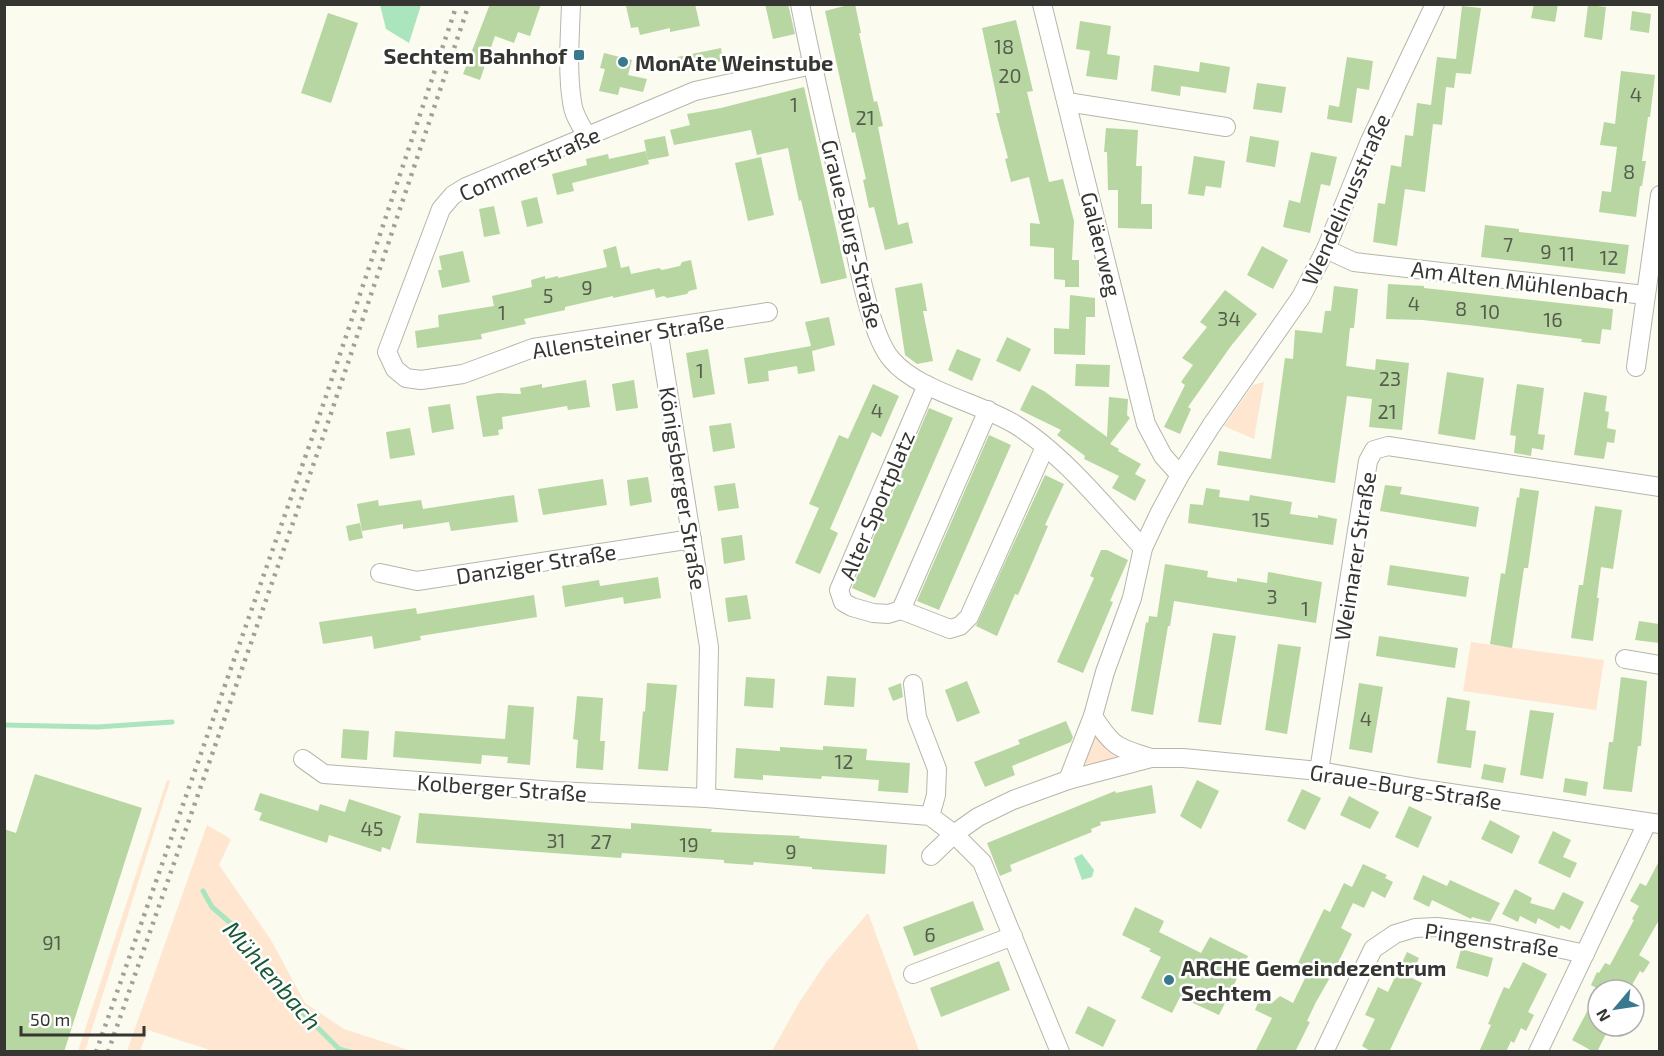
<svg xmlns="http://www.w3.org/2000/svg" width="1664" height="1056" font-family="'Exo 2',sans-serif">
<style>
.green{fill:#fee6d0}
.water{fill:#abe5be}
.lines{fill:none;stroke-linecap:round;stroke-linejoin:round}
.stream{stroke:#abe5be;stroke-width:5}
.building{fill:#b8d6a1}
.street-casing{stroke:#b6b6ab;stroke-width:20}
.street{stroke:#fff;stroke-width:18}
.rail{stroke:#a1a199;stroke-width:4.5;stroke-dasharray:3 6;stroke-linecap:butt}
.poi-dot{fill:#3a788e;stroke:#fff;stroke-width:2}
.labels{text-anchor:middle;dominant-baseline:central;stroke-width:5;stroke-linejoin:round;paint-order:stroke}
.number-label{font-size:20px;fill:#565d4d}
.poi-label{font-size:22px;font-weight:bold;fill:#353531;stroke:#fff;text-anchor:start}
.street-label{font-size:22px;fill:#353531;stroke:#fff}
.water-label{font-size:24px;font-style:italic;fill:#195936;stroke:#fff}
</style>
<rect width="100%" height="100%" fill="#fbfbf0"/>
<g class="green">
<path d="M1264 382 1254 439 1224 426 1253 385Z"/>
<path d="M1471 642 1604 660 1596 710 1463 691Z"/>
<path d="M1095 737 1123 756 1088 767 1084 763Z"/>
<path d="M167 780 170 781 85 1051H78Z"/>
<path d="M207 825 231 839 219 865 271 940 305 1003 344 1029 411 1051H213L148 1030 140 1051H127Z"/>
<path d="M868 913 919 1051H772L799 1003 827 961Z"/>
</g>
<g class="water">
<path d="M380 5H421L409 43 386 29Z"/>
<path d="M1082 854 1094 870 1092 877 1082 880 1074 858Z"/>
</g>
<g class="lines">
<g class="stream">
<path d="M4 725 97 727 172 722"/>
<path d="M203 891 212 907 235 927 295 1005 339 1049 350 1052"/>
</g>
</g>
<g class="building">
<path d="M490 4H541L530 36 518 32 514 43 495 36 480 80 463 74Z"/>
<path d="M633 4H695L700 26 670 32V28L640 35 638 27 631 28 626 6Z"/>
<path d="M765 4H788L795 34 773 39Z"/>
<path d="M852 4H855L861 33H859L874 102 877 101 883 126 878 127 898 225 908 222 913 243 885 250 874 207 869 208 863 180 866 179 855 132 852 133 825 11Z"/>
<path d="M1534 4H1558L1555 22 1531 18Z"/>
<path d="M1588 5 1606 7 1602 40 1584 37Z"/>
<path d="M1462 6 1481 8 1471 74 1456 73 1454 88 1446 87 1442 125 1433 124 1425 192 1405 189 1397 246 1373 242 1378 203 1385 204 1391 165 1401 167 1405 135 1413 136 1417 103 1431 105 1437 57 1456 59Z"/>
<path d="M1632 11 1651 14 1649 33 1630 30Z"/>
<path d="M328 13 358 23 331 103 301 93Z"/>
<path d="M1016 20 1033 91 1027 92 1049 182 1063 179 1074 221 1072 260H1079V287H1065V280L1054 279V248L1030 246V223L1040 224 1029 177 1011 182 1005 159 1008 158 996 113H1000L982 28Z"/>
<path d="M1080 21 1111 26 1107 54 1120 56 1117 80 1086 76 1090 51 1076 49Z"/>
<path d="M721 48 723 61 680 71 677 57Z"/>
<path d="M604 53 632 60 628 75 647 79 643 92 620 87 618 95 599 91 605 69 600 68Z"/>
<path d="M1347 57 1373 61 1369 90 1357 88 1352 123 1327 119 1329 105 1339 107Z"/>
<path d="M1200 62 1230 67 1226 93 1181 86 1180 96 1151 91 1154 65 1199 72Z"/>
<path d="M1621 71 1655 75 1650 117H1648L1642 161H1646L1642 186H1640L1636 217 1599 212 1602 191 1611 192 1617 147 1600 145 1604 122 1615 124Z"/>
<path d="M1257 83 1286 87 1282 113 1253 109Z"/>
<path d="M804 87 847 278 821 284 801 200 799 201 788 148 757 155 751 130 674 145 670 130 690 125 687 114 721 108Z"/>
<path d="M1106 128 1138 130 1136 166H1142L1141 204H1152V229L1118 228V190H1108L1107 152H1104Z"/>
<path d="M665 136 669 156 648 160 644 140Z"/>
<path d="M1250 136 1279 141 1275 167 1246 162Z"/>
<path d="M646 151 649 164 572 183 574 191 557 195 552 174 587 165 586 159 608 154 609 159Z"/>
<path d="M1311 152 1337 157 1330 186 1321 184 1310 233 1283 227 1289 200 1300 203Z"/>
<path d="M1194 156 1225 161 1221 188 1206 186 1204 196 1188 194Z"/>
<path d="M761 157 774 215 748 221 735 163Z"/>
<path d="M537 197 543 223 527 227 521 201Z"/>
<path d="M494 206 500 234 484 237 479 209Z"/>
<path d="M1485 225 1519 229V232L1629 245 1625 274 1481 257Z"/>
<path d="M616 246 621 268 629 266 631 274 659 268 662 270 680 266 682 262 691 260 697 289 689 291 687 294 667 298 664 296 656 298 654 289 613 298V296L565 307V310L524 319 526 324 481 334 482 339 417 348 415 331 439 327 438 315 494 306 492 296 532 287 531 280 545 276V279L558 276V278L607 267 603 250Z"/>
<path d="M1262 246 1288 260 1273 289 1247 275Z"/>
<path d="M463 251 470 282 442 288 438 270H442L439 256Z"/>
<path d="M922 283 927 311H923L933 361 917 364 905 355 895 288Z"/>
<path d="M1388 284 1424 286V288L1613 309 1611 330 1602 329 1600 344 1581 342 1582 339 1468 325 1422 320 1386 319Z"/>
<path d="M1334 286 1358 289 1354 328H1350L1346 366 1375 370 1376 359 1409 363 1402 430 1369 427 1372 399 1347 396 1335 483 1217 465 1219 451 1271 459 1285 358 1293 359 1295 330 1322 333 1325 311H1331Z"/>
<path d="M1225 290 1257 314 1231 346 1188 407 1191 409 1180 434 1164 427 1185 385 1181 382 1193 365 1182 358 1207 327 1200 322Z"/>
<path d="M1070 295 1095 298V317H1086L1085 355 1054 354V328L1069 329Z"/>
<path d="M829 317 835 345 812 351 815 371 798 374 797 366 768 371 769 381 748 384 744 358 811 346 805 322Z"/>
<path d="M1007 337 1031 349 1020 372 996 361Z"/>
<path d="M708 349 715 394 693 398 686 353Z"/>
<path d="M957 349 981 359 972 381 948 370Z"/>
<path d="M1076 364 1110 365 1109 387 1075 386Z"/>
<path d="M1447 372 1484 378 1475 440 1438 434Z"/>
<path d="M586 380 590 407 568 410 567 406 502 417 503 429 498 430 499 435 483 437 476 396 498 393 521 394 520 388 542 384V388Z"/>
<path d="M634 380 638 408 616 411 612 384Z"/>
<path d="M873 384 899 396 881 437 872 432 830 529 838 533 820 574 795 563 819 508 809 504 839 435 848 439Z"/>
<path d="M1517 384 1544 388 1538 434 1545 435 1543 450 1532 448 1531 456 1514 453 1516 436 1510 435Z"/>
<path d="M1032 385 1044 391 1107 437 1109 397 1128 399 1127 415 1130 418 1110 444 1119 449 1118 451 1141 464 1135 474 1146 480 1135 501 1112 488 1119 476 1084 459 1085 456 1057 435 1061 430 1020 410Z"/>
<path d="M1584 392 1607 396 1605 411 1609 412 1607 428 1616 430 1614 443 1607 442 1604 459 1574 455Z"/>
<path d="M450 404 454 429 432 433 428 407Z"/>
<path d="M929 408 953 418 875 598 852 588Z"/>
<path d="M731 423 735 448 713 452 709 426Z"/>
<path d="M410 428 415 455 390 459 386 432Z"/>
<path d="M989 435 1011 445 939 610 917 601Z"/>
<path d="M1045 475 1064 484 1045 525 1048 526 1030 568 1018 595 1015 594 997 636 976 626Z"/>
<path d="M648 477 652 502 630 506 627 480Z"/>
<path d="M603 479 607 505 543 515 538 489Z"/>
<path d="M735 483 739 508 718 511 714 486Z"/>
<path d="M1385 485 1402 487 1400 494 1479 507 1476 527 1380 511Z"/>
<path d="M1206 488 1220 490 1219 497 1249 501 1250 495 1292 502 1290 514 1318 518V515L1337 519 1333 545 1188 523 1190 504 1203 505Z"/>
<path d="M1520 488 1539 491 1528 568H1524L1512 648 1490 644 1501 573 1505 574 1517 497 1519 498Z"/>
<path d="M514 495 518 522 451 531 449 522 403 529V524L362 531 357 504 378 500 379 506 421 500 423 509Z"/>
<path d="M1595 506 1622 510 1613 569 1601 567 1597 598H1599L1593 641 1571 638 1579 585H1583Z"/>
<path d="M360 523 363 538 349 541 346 526Z"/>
<path d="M742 535 745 560 724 564 721 538Z"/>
<path d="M1101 550H1107L1128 560 1110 601 1113 602 1083 673 1057 662 1094 578 1090 576Z"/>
<path d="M1165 564 1208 571 1207 577 1237 582V578L1267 583 1268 572 1322 582 1316 623 1174 601 1170 626H1168L1153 715 1131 711 1146 622 1148 623 1149 616 1157 617Z"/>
<path d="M1390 565 1469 577 1466 597 1387 585Z"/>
<path d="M658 577 661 598 624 604 623 597 565 607 562 586 599 580 600 586Z"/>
<path d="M534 595 537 617 420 636 421 640 374 649 372 636 323 644 319 622 416 608 417 614Z"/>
<path d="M747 595 751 619 728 622 725 598Z"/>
<path d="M1639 621 1659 624V643L1635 640Z"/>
<path d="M1213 633 1236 636 1221 725 1198 722Z"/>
<path d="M1379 636 1458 648 1455 668 1376 656Z"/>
<path d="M1278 644 1301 647 1287 734 1265 730Z"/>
<path d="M827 676 856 678 854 707 824 705Z"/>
<path d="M746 677 775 679 773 708 744 706Z"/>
<path d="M1621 677 1647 681 1641 746H1638L1632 792 1603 789 1609 742H1613Z"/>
<path d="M967 681 980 713 957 722 945 690Z"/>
<path d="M647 683 677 685 668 771 638 769 643 711 645 712Z"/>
<path d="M901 683 903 697 893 701 888 688Z"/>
<path d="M1359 683 1383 687 1372 753 1349 749Z"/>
<path d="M577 696 603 698 600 741H605L603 770 576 768 578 740 573 739Z"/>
<path d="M1447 697 1470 701 1466 730 1476 731 1471 768 1437 763Z"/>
<path d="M508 705 534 707 530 765 507 763 508 757 482 755 481 764 393 757 395 731 505 739Z"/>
<path d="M1530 710 1554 713 1543 779 1520 775Z"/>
<path d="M1066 721 1073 737 1071 742 1012 766 1015 775 985 787 974 762 1020 744 1018 740Z"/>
<path d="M343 729 369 731 367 760 341 758Z"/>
<path d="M823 746 867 749 866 760 910 763 908 793 878 791 879 780 822 776 821 779 763 775V780L734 778 736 748 780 751V747L823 750Z"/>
<path d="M1484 764 1506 768 1503 783 1481 779Z"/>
<path d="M35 774 142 808 64 1052H4V829L16 833Z"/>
<path d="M1565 778 1588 782 1586 796 1563 792Z"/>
<path d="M1197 780 1219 791 1201 829 1180 816Z"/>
<path d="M1152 785 1156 813 1100 822 1101 825 1091 829 1092 832 1010 865 1012 871 1000 876 987 843 1115 791 1116 793Z"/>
<path d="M1302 789 1321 798 1305 830 1287 821Z"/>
<path d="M260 793 318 811 320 804 345 812 349 799 401 816 390 850 382 847 381 852 329 835 327 843 259 820 262 813 254 810Z"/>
<path d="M1349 796 1379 812 1370 829 1340 815Z"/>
<path d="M1409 806 1432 817 1418 848 1395 837Z"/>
<path d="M419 813 631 829V823L712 829 711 832 800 836 799 838 887 845 885 874 812 869V867L754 862 753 865 724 863V860L622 853 621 858 416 843Z"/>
<path d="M1490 820 1520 836 1512 854 1481 839Z"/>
<path d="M1553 831 1571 840 1563 857 1577 863 1570 878 1538 863Z"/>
<path d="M1659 861V920L1639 955 1650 962 1643 973 1640 971 1629 990H1600L1591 985 1597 972 1599 973 1605 963 1610 965 1634 920 1632 919 1639 906 1630 901 1640 883 1646 886Z"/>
<path d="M1363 864 1387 875 1385 878 1393 882 1385 898 1372 891 1364 908 1353 903 1341 928 1352 934 1335 969 1316 1002 1307 1021 1310 1022 1295 1052H1255L1272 1018 1255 1010 1261 996 1273 1002 1280 996 1293 1003 1310 968 1298 963 1324 909 1330 912 1344 883 1352 887Z"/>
<path d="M1423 875 1447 886 1450 880 1500 903 1490 922 1472 917 1471 919 1432 900 1429 907 1413 899Z"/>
<path d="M1515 889 1532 898 1530 903 1554 910 1563 892 1584 902 1570 930 1561 925 1559 929 1538 918 1536 924 1520 916 1518 922 1502 914Z"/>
<path d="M973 901 984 930 914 956 903 927Z"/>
<path d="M1135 907 1164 921 1159 932 1201 953 1210 937 1248 956 1219 1015 1180 997 1172 1013 1141 998 1161 957 1149 951 1151 949 1122 935Z"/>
<path d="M1461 949 1493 958 1488 977 1456 968Z"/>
<path d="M1407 952 1419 958 1410 977 1422 983 1389 1052H1372L1362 1046 1375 1019 1365 1015 1378 987 1388 992Z"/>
<path d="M999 961 1010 990 941 1017 930 988Z"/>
<path d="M1523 962 1547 974 1528 1012 1534 1015 1526 1031 1521 1028 1514 1043 1511 1041 1506 1052H1479L1491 1025 1488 1024 1499 998 1504 987 1509 989Z"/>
<path d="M1598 991V1027L1607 1032 1597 1052H1594L1572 1040Z"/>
<path d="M1088 1006 1116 1020 1103 1047 1075 1033Z"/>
</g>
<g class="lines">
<defs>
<g id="street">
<path d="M571 4C570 36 567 71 572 102 573 114 581 126 587 136"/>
<path d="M800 4C815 80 833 156 851 231 858 263 871 337 892 360 918 391 981 403 1016 425 1063 454 1106 508 1143 548"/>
<path d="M1042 4 1146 424 1163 456 1180 475"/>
<path d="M1067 102 1226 127"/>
<path d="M1326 249 1354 262 1645 295"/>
<path d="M768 312 533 348 463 374 421 380 406 378 395 369 387 352 441 209 453 195 466 187 695 91 812 65"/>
<path d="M1636 367 1660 195"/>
<path d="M927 385 839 590 843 602 852 607 873 613 888 614 901 610 950 629 960 626 969 617 1045 447"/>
<path d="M380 573 417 581 692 539"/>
<path d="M901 610 988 410"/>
<path d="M1625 659 1660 665"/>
<path d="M913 684 917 717 937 769 936 795 930 816"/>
<path d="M1151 758C1117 748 1112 746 1093 716L1105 672 1132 598 1143 548 1159 514 1180 475 1211 426 1301 297 1326 249 1370 141 1435 4"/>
<path d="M303 759 324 774 555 791 706 798 709 647 658 329"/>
<path d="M1319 771 1368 461 1374 450 1388 446 1660 487"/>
<path d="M1068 780 1093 716"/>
<path d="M706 798 930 816 954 834 982 862 1060 1052"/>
<path d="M931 856 954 834 978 817 1013 800 1068 780 1151 758H1183L1319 771 1423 789 1660 824"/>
<path d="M913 974 1013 936"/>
<path d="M1324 1052 1373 949 1395 934 1415 928 1437 927 1493 934 1585 954"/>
<path d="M1538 1052 1647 823"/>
</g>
</defs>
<use href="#street" class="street-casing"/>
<use href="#street" class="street"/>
<g class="rail">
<path d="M96 1052 313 435 457 4"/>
<path d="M108 1052 323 437 469 4"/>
</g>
</g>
<g class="poi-dot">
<rect x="573" y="49" width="12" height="12" rx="3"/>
<circle cx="623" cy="62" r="6"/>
<circle cx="1169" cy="980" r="6"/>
</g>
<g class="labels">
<g class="number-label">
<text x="1004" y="46">18</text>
<text x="1010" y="75">20</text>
<text x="1636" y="94">4</text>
<text x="794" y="104">1</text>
<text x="865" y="117">21</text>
<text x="1629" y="171">8</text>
<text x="1508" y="244">7</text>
<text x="1546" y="251">9</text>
<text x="1567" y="253">11</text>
<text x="1609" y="257">12</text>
<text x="587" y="287">9</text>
<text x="548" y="295">5</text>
<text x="1414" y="303">4</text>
<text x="1461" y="308">8</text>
<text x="1490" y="311">10</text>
<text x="502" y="312">1</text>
<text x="1229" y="318">34</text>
<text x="1553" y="319">16</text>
<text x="700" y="370">1</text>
<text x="1390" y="378">23</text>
<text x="877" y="410">4</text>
<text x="1387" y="411">21</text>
<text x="1261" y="519">15</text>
<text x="1272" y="596">3</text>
<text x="1305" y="608">1</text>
<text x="1366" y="718">4</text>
<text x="844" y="761">12</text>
<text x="372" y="828">45</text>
<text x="556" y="840">31</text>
<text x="601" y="841">27</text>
<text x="689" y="844">19</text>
<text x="791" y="851">9</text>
<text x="930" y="934">6</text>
<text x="52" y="942">91</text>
</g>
<g class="poi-label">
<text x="567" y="55" text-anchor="end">Sechtem Bahnhof</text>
<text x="635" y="62">MonAte Weinstube</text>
<text x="1181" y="967">ARCHE Gemeindezentrum<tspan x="1181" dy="25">Sechtem</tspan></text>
</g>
<g class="street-label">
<text transform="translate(529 163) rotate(-24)">Commerstraße</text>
<text transform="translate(1345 199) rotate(-66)">Wendelinusstraße</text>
<text transform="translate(853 234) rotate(76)">Graue-Burg-Straße</text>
<text transform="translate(1102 244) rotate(76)">Galäerweg</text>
<text transform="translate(1520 281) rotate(7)">Am Alten Mühlenbach</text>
<text transform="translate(628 335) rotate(-9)">Allensteiner Straße</text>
<text transform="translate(684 488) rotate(81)">Königsberger Straße</text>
<text transform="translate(876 505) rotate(-67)">Alter Sportplatz</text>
<text transform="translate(1354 556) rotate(-81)">Weimarer Straße</text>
<text transform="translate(536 563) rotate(-9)">Danziger Straße</text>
<text transform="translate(1406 786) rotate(9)">Graue-Burg-Straße</text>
<text transform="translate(502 787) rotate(4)">Kolberger Straße</text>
<text transform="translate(1492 939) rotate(8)">Pingenstraße</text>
</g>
<g class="water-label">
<text transform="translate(273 975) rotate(49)">Mühlenbach</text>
</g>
</g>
<rect width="1664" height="1056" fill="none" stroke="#353531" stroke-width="12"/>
<g transform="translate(1616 1008) rotate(241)"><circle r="28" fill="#ffffff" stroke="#aeaead" stroke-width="1.5"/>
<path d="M0-4.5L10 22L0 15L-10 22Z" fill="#3a788e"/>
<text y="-9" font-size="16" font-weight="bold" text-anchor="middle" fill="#353531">N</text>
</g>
<path d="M21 1026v9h123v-9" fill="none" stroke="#353531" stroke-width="3"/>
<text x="30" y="1026" font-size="18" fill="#353531" stroke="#ffffff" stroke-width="4.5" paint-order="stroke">50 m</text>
</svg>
